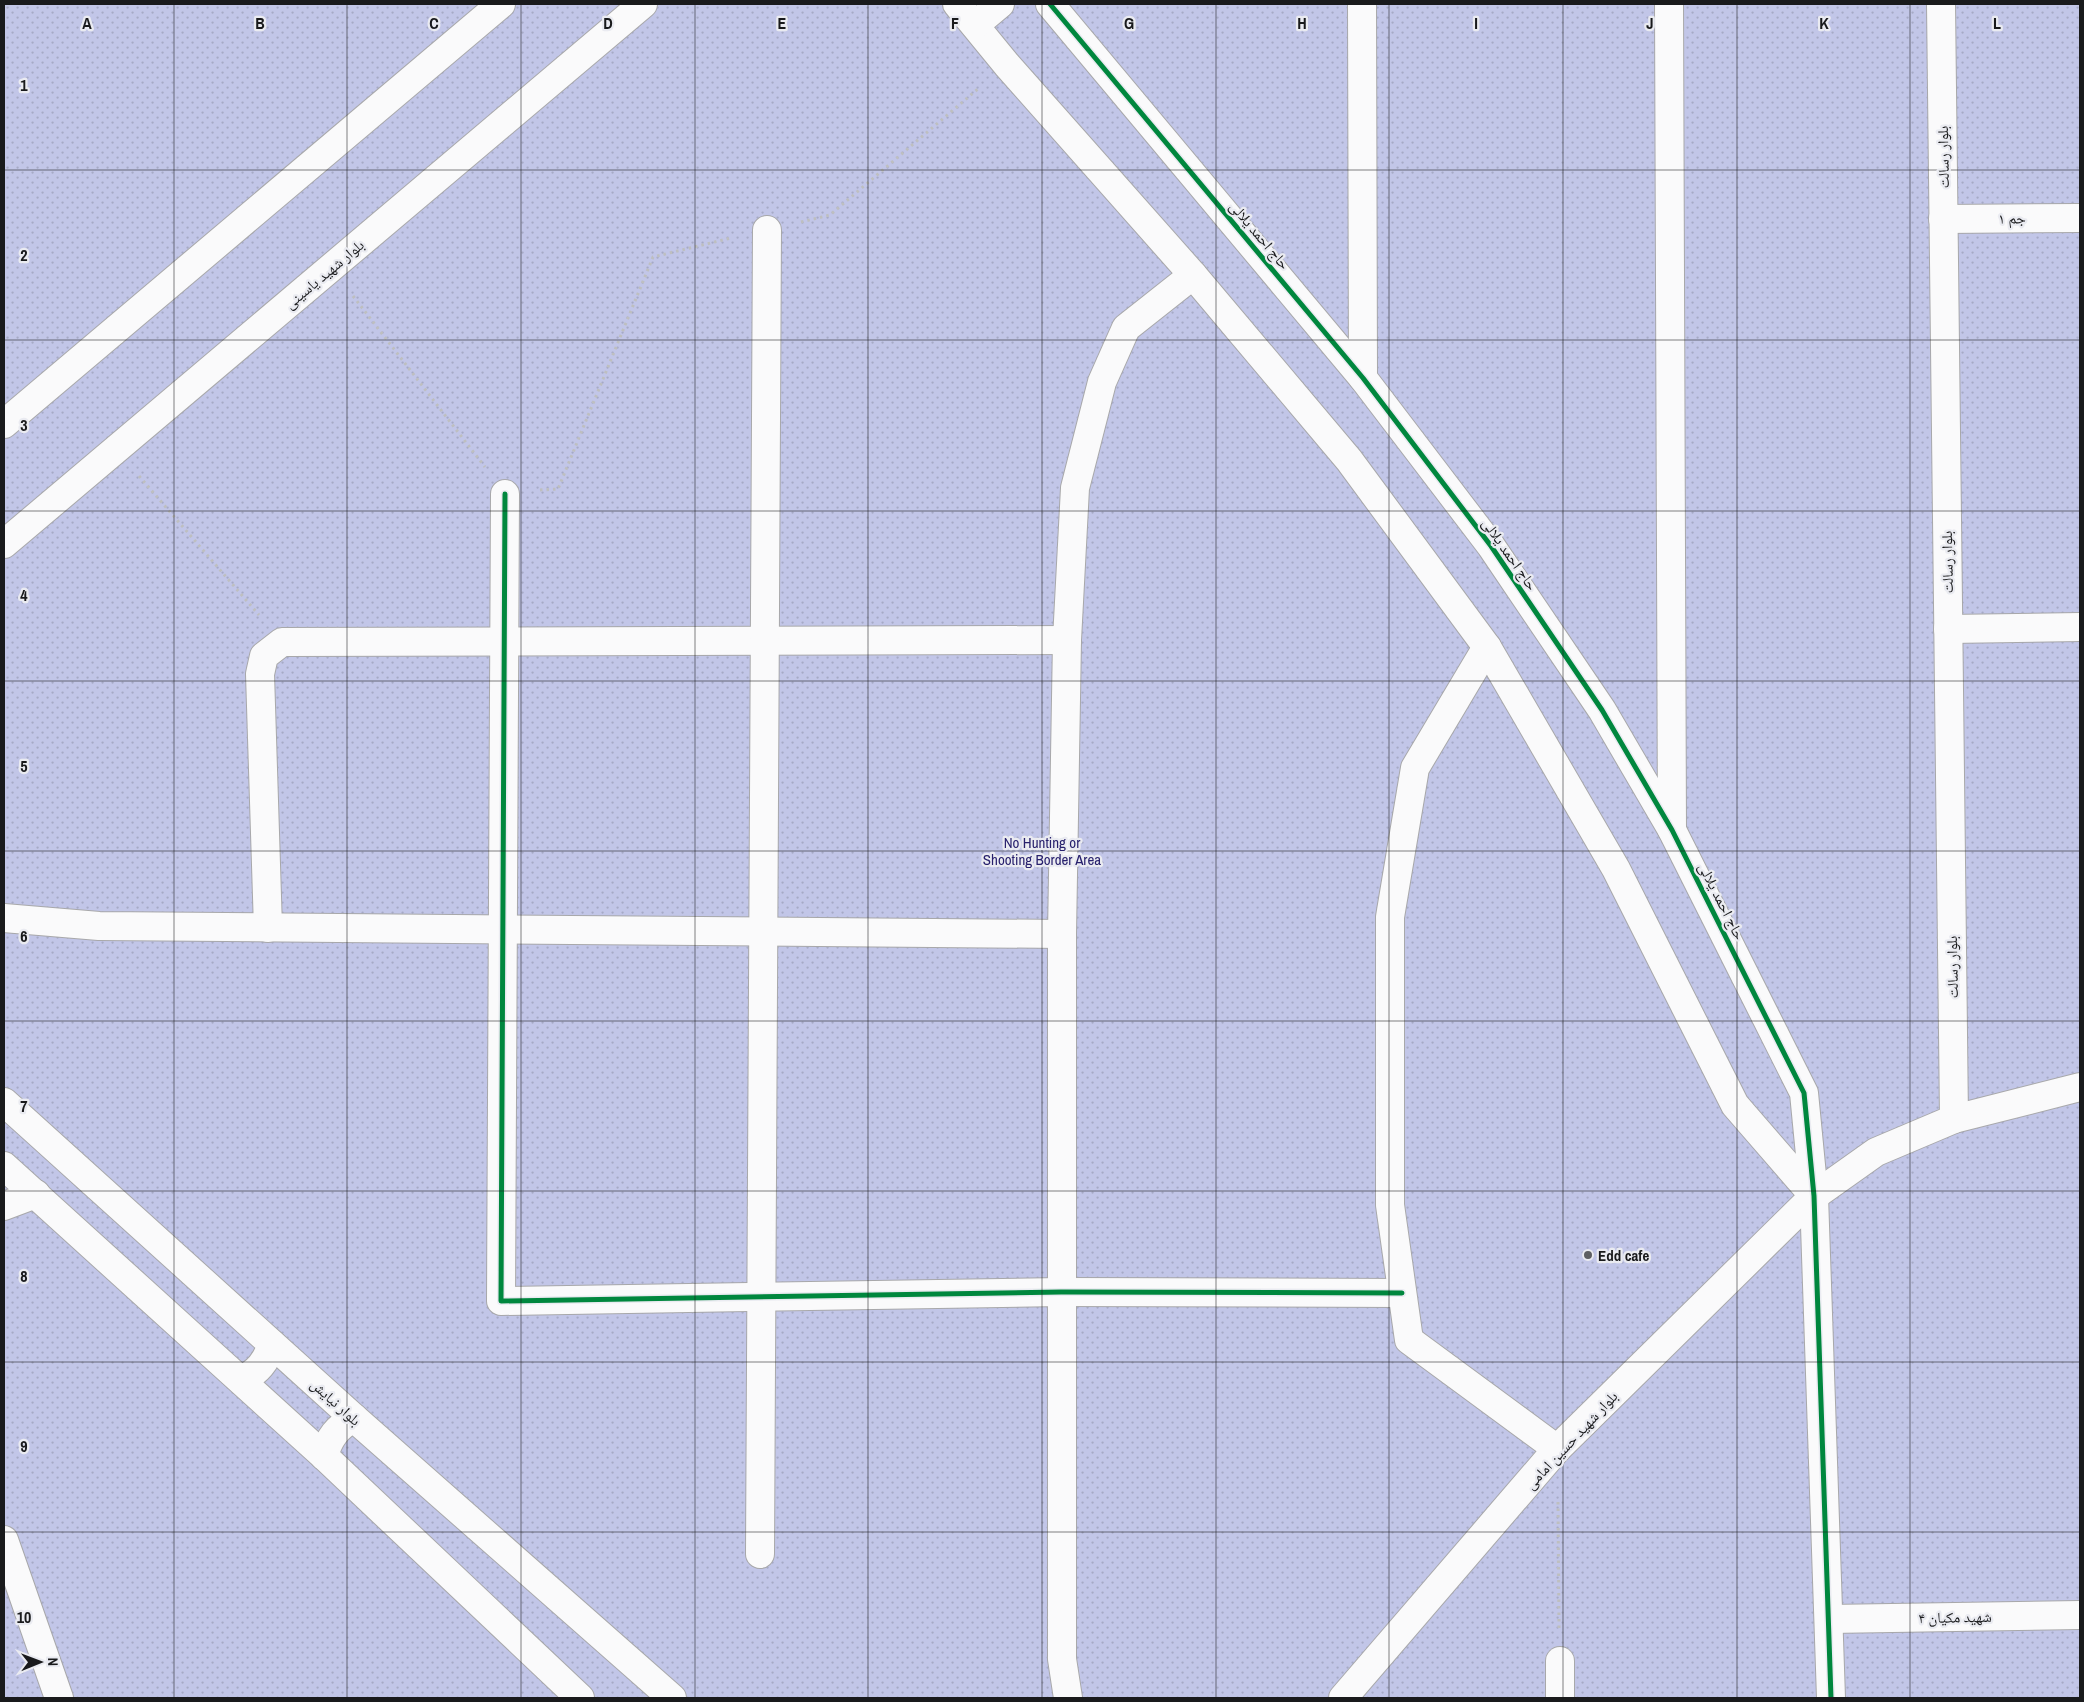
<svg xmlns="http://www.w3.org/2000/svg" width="2084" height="1702" font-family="'Archivo Narrow','Noto Naskh Arabic',sans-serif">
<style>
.park{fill:url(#park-dots)}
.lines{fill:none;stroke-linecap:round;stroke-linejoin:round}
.minor-casing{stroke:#a8a8aa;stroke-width:30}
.major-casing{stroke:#a8a8aa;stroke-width:30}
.path{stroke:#bebfc0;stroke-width:3;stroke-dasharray:2.5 4;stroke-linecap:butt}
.minor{stroke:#fafafb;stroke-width:28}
.major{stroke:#fafafb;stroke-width:28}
.cycleway-casing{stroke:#eaebf1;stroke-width:8}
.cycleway{stroke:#00873e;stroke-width:5}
.grid{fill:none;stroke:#191a1c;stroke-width:1;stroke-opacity:0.55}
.poi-dot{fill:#5e5f62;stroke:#eaebf1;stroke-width:2}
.labels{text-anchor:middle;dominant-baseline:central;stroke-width:4.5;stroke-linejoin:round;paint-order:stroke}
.street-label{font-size:15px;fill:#191a1c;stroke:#eaebf1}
.park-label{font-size:15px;fill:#28216d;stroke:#eaebf1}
.poi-label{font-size:15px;font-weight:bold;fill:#191a1c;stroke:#eaebf1;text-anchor:start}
.grid-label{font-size:16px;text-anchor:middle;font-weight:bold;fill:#191a1c;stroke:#eaebf1;stroke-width:4.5;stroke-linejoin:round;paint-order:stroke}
</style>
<defs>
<pattern id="park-dots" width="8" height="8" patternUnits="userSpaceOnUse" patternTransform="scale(1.25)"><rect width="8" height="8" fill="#c2c6e8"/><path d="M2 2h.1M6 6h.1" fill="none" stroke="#a6aac6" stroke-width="1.8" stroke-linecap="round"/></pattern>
</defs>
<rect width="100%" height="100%" fill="#dedfe3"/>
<rect class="park" x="4" y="4" width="2076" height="1694"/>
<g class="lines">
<defs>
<g id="minor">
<path d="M957 4 1007 65 1193 275 1349 460 1487 647 1616 869 1735 1105 1814 1196"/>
<path d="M1050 4 1363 378 1491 546 1602 710 1672 830 1804 1093 1814 1196 1831 1698"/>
<path d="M1362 4 1363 378"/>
<path d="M1669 4 1672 830"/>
<path d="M1941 4 1954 1119"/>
<path d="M975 25 1000 4"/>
<path d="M1943 219 2080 218"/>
<path d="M505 494 501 1301 1061 1292 1402 1293"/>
<path d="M1948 629 2080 627"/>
<path d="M1487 647 1415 768 1390 917V1205L1409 1340 1557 1449"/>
<path d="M4 918 99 926 1062 934"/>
<path d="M268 928 260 674 264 656 282 642 1067 640"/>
<path d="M4 1206 36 1194"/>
<path d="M4 1540 59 1698"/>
<path d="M760 1554 767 230"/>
<path d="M1829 1619 2080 1615"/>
<path d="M1560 1661V1698"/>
<path d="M1068 1698 1062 1659V934L1067 640 1075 488 1102 382 1126 328 1193 275"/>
<path d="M1343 1698 1557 1449 1814 1196 1876 1152 1954 1119 2080 1087"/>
</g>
<g id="major">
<path d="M4 424 501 4"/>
<path d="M4 544 643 4"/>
<path d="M4 1102 354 1418 672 1698"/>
<path d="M4 1166 324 1456 580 1698"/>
<path d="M241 1380C258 1372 266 1362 272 1344"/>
<path d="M324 1456C329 1438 337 1427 354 1418"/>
</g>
</defs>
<use href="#minor" class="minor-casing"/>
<use href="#major" class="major-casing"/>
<g class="path">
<path d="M801 222 830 215 979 88"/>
<path d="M353 296 485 467"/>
<path d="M139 476 259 615"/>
<path d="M540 490 558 489 653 257 731 238"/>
<path d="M1558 1502 1559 1628"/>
</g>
<use href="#minor" class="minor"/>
<use href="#major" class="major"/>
<defs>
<g id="cycleway">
<path d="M1050 4 1363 378 1491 546 1602 710 1672 830 1804 1093 1814 1196 1831 1698"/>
<path d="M505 494 501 1301 1061 1292 1402 1293"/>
</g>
</defs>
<use href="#cycleway" class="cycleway-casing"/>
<use href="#cycleway" class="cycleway"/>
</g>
<path class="grid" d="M174 4V1698M347 4V1698M521 4V1698M695 4V1698M868 4V1698M1042 4V1698M1216 4V1698M1389 4V1698M1563 4V1698M1737 4V1698M1910 4V1698M4 170H2080M4 340H2080M4 511H2080M4 681H2080M4 851H2080M4 1021H2080M4 1191H2080M4 1362H2080M4 1532H2080"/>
<circle class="poi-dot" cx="1588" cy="1255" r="5"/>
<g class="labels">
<g class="street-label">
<text transform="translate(1943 157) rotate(-91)">بلوار رسالت</text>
<text transform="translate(2012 218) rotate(-1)">جم ۱</text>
<text transform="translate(1260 235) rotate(50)">حاج احمد یلالی</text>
<text transform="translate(324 274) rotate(-40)">بلوار شهید یاسینی</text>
<text transform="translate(1510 554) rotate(55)">حاج احمد یلالی</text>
<text transform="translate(1947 562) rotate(-91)">بلوار رسالت</text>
<text transform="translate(1722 901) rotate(63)">حاج احمد یلالی</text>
<text transform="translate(1952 967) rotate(-91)">بلوار رسالت</text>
<text transform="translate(336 1402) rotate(42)">بلوار نیایش</text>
<text transform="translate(1571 1440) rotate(-47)">بلوار شهید حسین امامی</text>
<text transform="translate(1955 1617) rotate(-1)">شهید مکیان ۴</text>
</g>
<g class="park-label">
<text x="1042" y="842">No Hunting or<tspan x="1042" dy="17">Shooting Border Area</tspan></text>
</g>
<g class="poi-label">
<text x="1598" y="1255">Edd cafe</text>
</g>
</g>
<g class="grid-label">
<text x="87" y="29">A</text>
<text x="260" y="29">B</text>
<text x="434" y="29">C</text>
<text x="608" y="29">D</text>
<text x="782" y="29">E</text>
<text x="955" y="29">F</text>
<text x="1129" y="29">G</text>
<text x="1302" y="29">H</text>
<text x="1476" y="29">I</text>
<text x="1650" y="29">J</text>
<text x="1824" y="29">K</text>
<text x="1997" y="29">L</text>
<text x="24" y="91">1</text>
<text x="24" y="261">2</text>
<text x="24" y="431">3</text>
<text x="24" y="601">4</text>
<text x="24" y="772">5</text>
<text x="24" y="942">6</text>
<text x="24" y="1112">7</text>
<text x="24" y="1282">8</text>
<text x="24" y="1452">9</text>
<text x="24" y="1623">10</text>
</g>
<rect width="2084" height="1702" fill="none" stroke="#191a1c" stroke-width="10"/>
<g transform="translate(40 1662) rotate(89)" stroke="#eaebf1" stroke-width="4" paint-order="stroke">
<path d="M0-4L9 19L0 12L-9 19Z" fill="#191a1c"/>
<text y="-8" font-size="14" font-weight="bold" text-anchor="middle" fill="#191a1c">N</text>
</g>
</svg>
